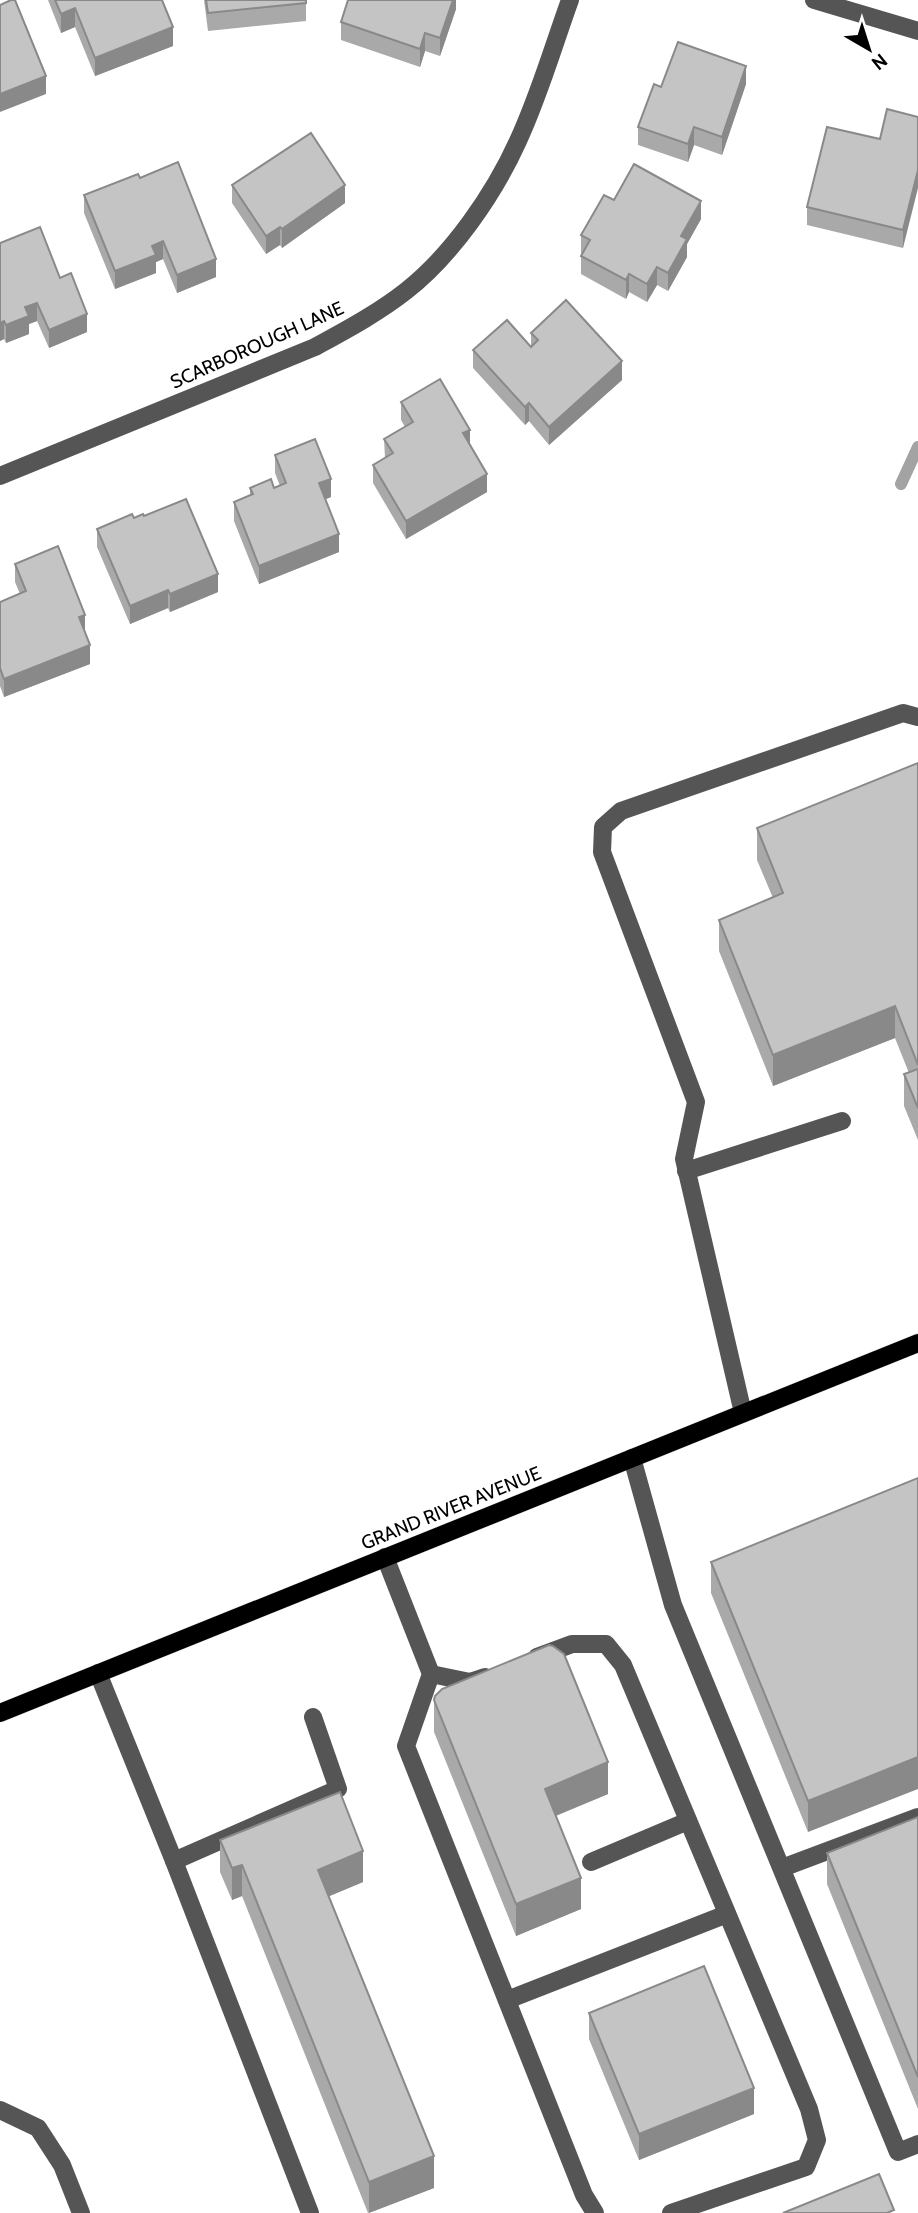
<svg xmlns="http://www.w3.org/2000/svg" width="918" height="2213" font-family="Cabin,sans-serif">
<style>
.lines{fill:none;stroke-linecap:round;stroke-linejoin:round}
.stream{stroke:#a3a3a3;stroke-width:12}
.major-casing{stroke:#dbdbdb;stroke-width:19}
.minor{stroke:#555;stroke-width:18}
.major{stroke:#000;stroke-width:18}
.wall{fill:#a9a9a9}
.shaded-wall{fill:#898989}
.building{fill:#c4c4c4;stroke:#898989;stroke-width:2}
.labels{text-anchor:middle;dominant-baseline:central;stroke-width:5;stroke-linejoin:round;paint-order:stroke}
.street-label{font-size:19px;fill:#000;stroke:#fff}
</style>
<rect width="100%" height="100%" fill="#fff"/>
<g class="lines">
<path class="stream" d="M901 484 918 447"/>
<defs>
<path id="major" d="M0 1713 918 1343"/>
</defs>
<use href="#major" class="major-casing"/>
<g class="minor">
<path d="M814 0 918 31"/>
<path d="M0 476 315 347C346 330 378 313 406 291 452 255 494 194 518 141 539 96 553 47 570 0"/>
<path d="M686 1171 842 1121"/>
<path d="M743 1413 684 1159 696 1102 602 852 603 827 621 811 903 713 918 717"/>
<path d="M632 1458 673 1605 898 2152 918 2144"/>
<path d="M385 1557 431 1674 406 1746 584 2195 595 2213"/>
<path d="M537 1657 572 1644H606L623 1665 809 2109 817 2140 806 2167 671 2213"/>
<path d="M98 1673 174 1861 310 2213"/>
<path d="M431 1674 470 1682 485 1677"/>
<path d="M174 1861 338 1789 313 1717"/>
<path d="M591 1862 688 1821"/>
<path d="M782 1868 918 1817"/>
<path d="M507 2000 727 1914"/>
<path d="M0 2110 38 2128 62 2165 81 2213"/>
</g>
<use href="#major" class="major"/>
</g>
<g class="wall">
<path d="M48 0H162L173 46 95 76 75 27 61 33Z"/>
<path d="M204 0H306V21L208 31Z"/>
<path d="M456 0V9L440 56 425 51 420 67 341 40V22Z"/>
<path d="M746 84 722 155 694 145 688 162 638 145V127L661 87Z"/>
<path d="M918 117 903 248 807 225V207L880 139Z"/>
<path d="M140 178 216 277 177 293 163 259 156 262V273L115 289 84 213V195Z"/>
<path d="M232 185 345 203 282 248 280 245 266 254 232 203Z"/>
<path d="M614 200 701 219 687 244V257L668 291 657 285 647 302 629 292 626 299 581 274V256L582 254 581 253V235Z"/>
<path d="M0 243 60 278 87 332 49 348 37 321 29 324V334L6 343 4 339 0 341Z"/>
<path d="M531 333 622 380 549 445 529 421 525 425 473 368V350L531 347Z"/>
<path d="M401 402 470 444 487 492 406 539 373 483V465L385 458 384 439 405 427 401 420Z"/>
<path d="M275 455 331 497 325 499 339 552 259 584 234 521V502L250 496V488H274L280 486 275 473Z"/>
<path d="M144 516 218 592 170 612 168 608 130 624 97 547V529L134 518Z"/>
<path d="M15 564 85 630 90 664 4 697 0 686V602L20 594 15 582Z"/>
<path d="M918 763V1140L904 1106V1074L909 1073 895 1038 773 1086 719 951V920L773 898 757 860V828Z"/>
<path d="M918 1478 808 1832 711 1593V1562Z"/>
<path d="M434 1700 608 1794 556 1816 581 1909 516 1936 434 1732Z"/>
<path d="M918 1817V2109L827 1884V1853Z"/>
<path d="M220 1840 363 1882 329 1896 434 2188 368 2213 242 1896 232 1900 220 1872Z"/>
<path d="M589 2013 754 2114 639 2160 589 2039Z"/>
</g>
<g class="shaded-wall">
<path d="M453 0H456V9L440 56V38Z"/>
<path d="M75 8V27L61 33V14Z"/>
<path d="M173 27V46L95 76V58Z"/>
<path d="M425 33V51L420 67V49Z"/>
<path d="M746 66V84L722 155V137Z"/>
<path d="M46 76V94L0 112V94Z"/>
<path d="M694 127V145L688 162V144Z"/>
<path d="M918 170V188L903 248V230Z"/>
<path d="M345 185V203L282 248V229Z"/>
<path d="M701 201V219L687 244V257L668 291V273L681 236Z"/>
<path d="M280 227V245L266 254V236Z"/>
<path d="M163 241V259L156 262V273L115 289V271L152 246Z"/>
<path d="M216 259V277L177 293V275Z"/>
<path d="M657 267V285L647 302V284Z"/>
<path d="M629 274V292L626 299V280Z"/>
<path d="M37 303V321L29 324V334L6 343V325L25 307Z"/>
<path d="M87 314V332L49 348V330Z"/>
<path d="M4 321V339L0 341V323Z"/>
<path d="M622 361V380L549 445V427Z"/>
<path d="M529 403V421L525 425V407Z"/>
<path d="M470 430V448L463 433Z"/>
<path d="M487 474V492L406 539V521Z"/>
<path d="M331 479V497L319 502V483Z"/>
<path d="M339 534V552L259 584V566Z"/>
<path d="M218 574V592L170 612V594Z"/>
<path d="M168 590V608L130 624V606Z"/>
<path d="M85 615V633L79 617Z"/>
<path d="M90 645V664L4 697V679Z"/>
<path d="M895 1006V1038L773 1086V1055Z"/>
<path d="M918 1757V1789L808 1832V1801Z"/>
<path d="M608 1762V1794L545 1820V1789Z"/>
<path d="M363 1851V1882L318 1901V1870Z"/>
<path d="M242 1865V1896L232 1900V1868Z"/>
<path d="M581 1878V1909L516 1936V1904Z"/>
<path d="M754 2088V2114L639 2160V2134Z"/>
<path d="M434 2156V2188L369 2213V2182Z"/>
</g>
<g class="building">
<path d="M11 0H15L46 76 0 94V5Z"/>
<path d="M55 0H162L173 27 95 58 75 8 61 14Z"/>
<path d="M206 0H306V3L208 13Z"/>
<path d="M348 0H453L440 38 425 33 420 49 341 22Z"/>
<path d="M678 42 746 66 722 137 694 127 688 144 638 127 654 84 661 87Z"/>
<path d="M887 109 918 117V170L903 230 807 207 827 127 880 139Z"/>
<path d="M311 133 345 185 282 229 280 227 266 236 232 185Z"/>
<path d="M178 162 216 259 177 275 163 241 152 246 156 255 115 271 84 195 138 174 140 178Z"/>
<path d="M634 164 701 201 681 236 687 239 668 273 657 267 647 284 629 274 626 280 581 256 590 240 581 235 604 195 614 200Z"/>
<path d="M40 227 60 278 71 273 87 314 49 330 37 303 25 307 29 316 6 325 4 321 0 323V243Z"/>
<path d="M566 300 622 361 549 427 529 403 525 407 473 350 507 320 531 347 538 340 531 333Z"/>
<path d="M440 379 470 430 463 433 487 474 406 521 373 465 393 453 384 439 413 422 401 402Z"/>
<path d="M315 439 331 479 319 483 339 534 259 566 234 502 253 494 250 488 271 479 274 488 286 483 275 455Z"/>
<path d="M186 499 218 574 170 594 168 590 130 606 97 529 132 514 134 518 143 514 144 516Z"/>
<path d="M58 546 85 615 79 617 90 645 4 679 0 668V602L26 591 15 564Z"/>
<path d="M918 763V1065L895 1006 773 1055 719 920 783 893 757 828Z"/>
<path d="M918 1069V1108L904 1074Z"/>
<path d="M918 1478V1757L808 1801 711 1562Z"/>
<path d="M549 1645 553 1646 564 1654 608 1762 545 1789 581 1878 516 1904 434 1700 435 1696 442 1689Z"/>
<path d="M340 1792 363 1851 318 1870 434 2156 369 2182 242 1865 232 1868 220 1840Z"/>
<path d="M918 1817V2077L827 1853Z"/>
<path d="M704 1966 754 2088 639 2134 589 2013Z"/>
<path d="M879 2174 894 2210 887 2213H783Z"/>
</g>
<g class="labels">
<g class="street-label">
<text transform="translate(257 345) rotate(-24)">SCARBOROUGH LANE</text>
<text transform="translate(451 1508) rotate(-22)">GRAND RIVER AVENUE</text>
</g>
</g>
<g transform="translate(869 49) rotate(141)" stroke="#ffffff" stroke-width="5" paint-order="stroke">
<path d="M0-5L12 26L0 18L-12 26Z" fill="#000000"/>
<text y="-10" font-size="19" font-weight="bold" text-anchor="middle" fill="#000000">N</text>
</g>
</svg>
